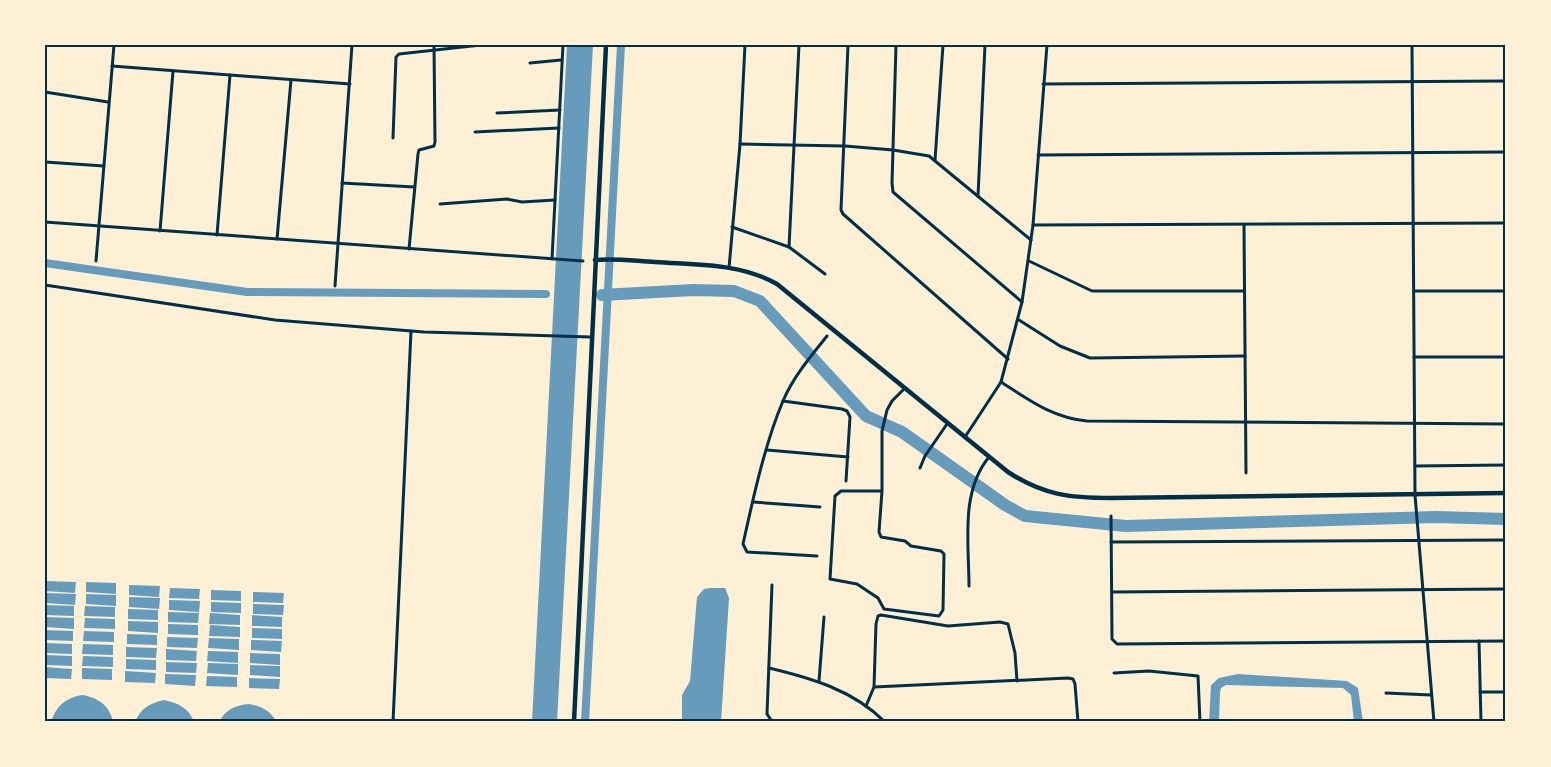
<svg xmlns="http://www.w3.org/2000/svg" width="1551" height="767" font-family="'Public Sans',sans-serif">
<style>
.water{fill:#669bbc}
.lines{fill:none;stroke-linecap:round;stroke-linejoin:round}
.canal{stroke:#669bbc;stroke-width:8}
.river{stroke:#669bbc;stroke-width:12}
.minor{stroke:#003049;stroke-width:3}
.secondary{stroke:#003049;stroke-width:4.5}
.neatline{fill:none;stroke:#003049;stroke-width:2}
</style>
<rect width="100%" height="100%" fill="#fdf0d5"/>
<g class="water">
<path d="M567 45H593L557 722H532Z"/>
<path d="M45 581 76 582 75 593 45 591Z"/>
<path d="M86 582 116 583V594L86 592Z"/>
<path d="M129 585 160 586 159 597 129 595Z"/>
<path d="M170 588 200 589 199 599 169 598Z"/>
<path d="M710 588H725L729 598 721 722H682V695L690 681 697 597 704 589Z"/>
<path d="M211 590 241 591V601L211 600Z"/>
<path d="M253 592 284 593 283 603 253 602Z"/>
<path d="M45 593 76 594 75 605 45 603Z"/>
<path d="M86 594 116 595V606L86 604Z"/>
<path d="M129 597 160 598 159 609 129 607Z"/>
<path d="M169 600 200 601 199 612 169 610Z"/>
<path d="M211 602 241 603V613L211 612Z"/>
<path d="M253 604 284 605 283 615 253 614Z"/>
<path d="M45 605 74 606V616L45 615Z"/>
<path d="M85 606 115 607V617L84 616Z"/>
<path d="M128 609 158 610V620L128 619Z"/>
<path d="M168 612 199 613 198 623 168 622Z"/>
<path d="M210 613 240 615V625L209 624Z"/>
<path d="M252 615 282 617V627L252 626Z"/>
<path d="M45 617 74 618V629L45 627Z"/>
<path d="M85 618 115 619V629L84 628Z"/>
<path d="M128 621 158 622V633L128 631Z"/>
<path d="M168 624 198 625V635L168 634Z"/>
<path d="M210 625 240 627V637L209 636Z"/>
<path d="M252 628 282 629V639L252 638Z"/>
<path d="M45 630 73 631V641L45 640Z"/>
<path d="M84 631 114 632V642L83 641Z"/>
<path d="M127 634 157 635V645L127 644Z"/>
<path d="M167 637 198 638 197 648 167 647Z"/>
<path d="M209 638 239 639V650L208 648Z"/>
<path d="M251 640 282 641 281 652 251 650Z"/>
<path d="M45 643 72 644V654L45 653Z"/>
<path d="M83 644 113 645V655L82 654Z"/>
<path d="M126 647 157 648 156 658 126 657Z"/>
<path d="M166 649 197 651 196 661 166 660Z"/>
<path d="M208 651 238 652V663L207 661Z"/>
<path d="M250 653 280 654V665L250 663Z"/>
<path d="M45 655 72 656V666L45 665Z"/>
<path d="M83 656 113 657V667L82 666Z"/>
<path d="M126 659 156 660V670L126 669Z"/>
<path d="M166 662 197 663 196 673 166 672Z"/>
<path d="M208 663 238 664V675L207 673Z"/>
<path d="M250 665 280 666V677L250 675Z"/>
<path d="M45 667 72 669 71 679 45 678Z"/>
<path d="M82 668 112 669V680L82 679Z"/>
<path d="M125 671 156 673 155 683 125 682Z"/>
<path d="M165 674 196 675 195 686 165 684Z"/>
<path d="M1238 674 1347 681 1358 688 1363 722H1354L1351 695 1343 688 1226 685 1221 688 1220 692 1219 722H1209L1211 685 1219 678Z"/>
<path d="M207 676 237 677V687L206 686Z"/>
<path d="M249 678 280 679 279 689 249 688Z"/>
<path d="M82 695C99 698 109 705 113 722H51C56 706 65 698 82 695Z"/>
<path d="M164 700C178 703 189 708 194 722H135C140 709 150 703 164 700Z"/>
<path d="M249 704C262 706 270 711 277 722H219C226 709 236 705 249 704Z"/>
</g>
<g class="lines">
<g class="canal">
<path d="M45 263 247 292 546 294"/>
<path d="M585 722 621 45"/>
</g>
<path class="river" d="M602 295 693 290 734 291 760 301 866 416 902 432 1005 505 1025 516 1126 526 1436 517 1506 519"/>
<g class="minor">
<path d="M848 45 841 210 843 214 1008 359"/>
<path d="M896 45 892 183 893 192 1022 302"/>
<path d="M1412 45 1415 495 1434 722"/>
<path d="M530 63 561 60"/>
<path d="M112 66 350 84"/>
<path d="M1043 84 1506 81"/>
<path d="M45 92 108 102"/>
<path d="M497 113 560 110"/>
<path d="M475 132 559 128"/>
<path d="M393 138 396 57 399 54 481 45"/>
<path d="M740 144 845 146 893 150 929 156 1031 240"/>
<path d="M1038 155 1506 152"/>
<path d="M935 160 943 45"/>
<path d="M45 162 104 166"/>
<path d="M342 183 414 187"/>
<path d="M978 196 985 45"/>
<path d="M440 204 507 199 522 202 555 200"/>
<path d="M45 222 583 261"/>
<path d="M1033 225 1506 223"/>
<path d="M1244 225 1246 473"/>
<path d="M732 227 789 247 825 274"/>
<path d="M160 231 173 71"/>
<path d="M217 235 230 75"/>
<path d="M277 239 291 80"/>
<path d="M789 247 799 45"/>
<path d="M409 249 418 154 419 150 434 146 435 142 434 45"/>
<path d="M552 259 563 45"/>
<path d="M96 261 114 45"/>
<path d="M1029 261 1092 291H1244"/>
<path d="M729 268 740 144 745 45"/>
<path d="M45 285 275 320 424 332 591 337"/>
<path d="M335 286 352 45"/>
<path d="M1414 291H1506"/>
<path d="M1019 320 1060 346 1090 358 1245 356"/>
<path d="M1414 357H1506"/>
<path d="M1001 382C1029 400 1053 418 1087 421L1506 424"/>
<path d="M783 401 842 409 847 411 850 417 846 481"/>
<path d="M965 437 1001 382 1022 302 1033 225 1047 45"/>
<path d="M767 450 848 457"/>
<path d="M1415 466 1506 465"/>
<path d="M920 468 925 456 947 424"/>
<path d="M882 491H841L835 496 830 579 857 584 878 598 884 609 939 616 943 610 944 554 941 551 911 546 905 541 881 537 879 532 882 491V431L887 410 892 401 905 388"/>
<path d="M753 502 820 507"/>
<path d="M1111 516 1112 639 1117 644 1506 641"/>
<path d="M1111 542 1506 540"/>
<path d="M817 556 747 552 743 544C753 499 765 443 783 401 793 377 811 356 827 336"/>
<path d="M772 585 767 714 771 720 778 722"/>
<path d="M969 586C969 544 960 492 989 457"/>
<path d="M1112 592 1506 589"/>
<path d="M1479 641 1481 722"/>
<path d="M769 668C811 678 853 690 885 722"/>
<path d="M1114 673 1149 671 1198 676 1200 722"/>
<path d="M819 681 824 617"/>
<path d="M874 687 1068 678 1073 679 1075 684 1078 722"/>
<path d="M1480 692H1506"/>
<path d="M1386 693 1431 695"/>
<path d="M866 706 874 687 876 624 878 616 881 615 948 626 1000 622 1008 624 1015 653 1017 681"/>
<path d="M393 722 411 331"/>
</g>
<g class="secondary">
<path d="M595 260C614 258 635 261 655 262 696 265 740 263 777 284L1008 472C1043 495 1070 498 1111 498L1506 493"/>
<path d="M574 722C586 496 594 271 606 45"/>
</g>
</g>
<rect width="1551" height="767" fill="none" stroke="#fdf0d5" stroke-width="93"/>
<rect x="46" y="46" width="1458" height="674" class="neatline"/>
</svg>
